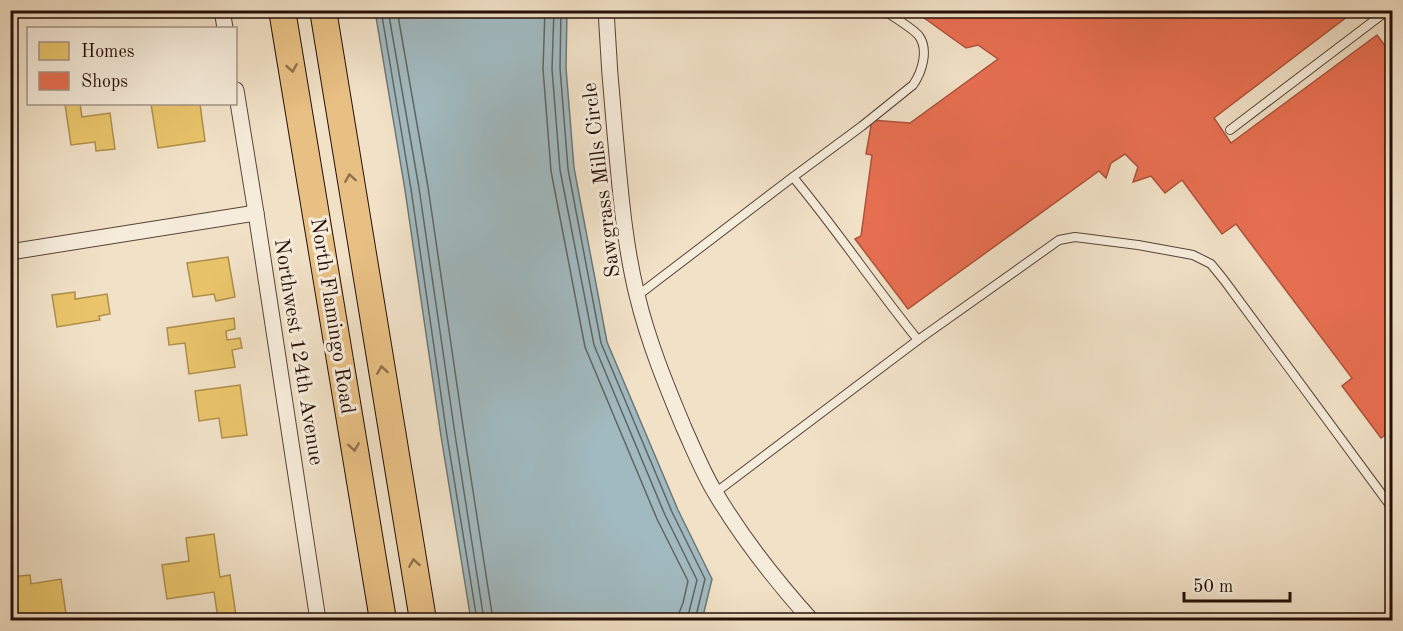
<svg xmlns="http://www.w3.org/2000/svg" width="1403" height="631" font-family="'Old Standard TT',serif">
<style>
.water{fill:#a1bac0;stroke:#6f7676;stroke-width:1.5}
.homes{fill:#e9c46a;stroke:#ae8e4c;stroke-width:1.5}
.shops{fill:#e76f51;stroke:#ad523b;stroke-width:1.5}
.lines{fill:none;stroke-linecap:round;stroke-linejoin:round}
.shore{stroke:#636464;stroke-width:1.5}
.service-casing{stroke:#584437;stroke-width:10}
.minor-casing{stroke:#584437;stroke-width:17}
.trunk-casing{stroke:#250f07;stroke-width:28}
.service{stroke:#f6ecdb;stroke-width:8}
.minor{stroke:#f6ecdb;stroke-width:15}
.trunk{stroke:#e8c084;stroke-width:26}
.oneway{stroke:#90704c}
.labels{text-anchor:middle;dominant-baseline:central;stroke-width:6;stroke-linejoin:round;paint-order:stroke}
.street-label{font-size:21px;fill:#250f07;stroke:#f6ecdb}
</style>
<rect width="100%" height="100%" fill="#f1e1c7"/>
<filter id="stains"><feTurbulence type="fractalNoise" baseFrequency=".00333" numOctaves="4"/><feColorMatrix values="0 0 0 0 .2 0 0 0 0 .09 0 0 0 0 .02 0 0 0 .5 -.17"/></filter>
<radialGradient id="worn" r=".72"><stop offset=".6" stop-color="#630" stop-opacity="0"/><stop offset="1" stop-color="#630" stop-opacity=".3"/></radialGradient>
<path class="water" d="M375 11H567L566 68 574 168 607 342 678 510 712 579 704 612 700 620H471L441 436 405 190Z"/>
<g class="homes">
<path d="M65 104H80L82 117 110 113 115 149 96 151 95 142 71 145Z"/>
<path d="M151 104H181V105L200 104 205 141 158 148Z"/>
<path d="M228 257 235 297 216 301 214 294 193 297 187 263Z"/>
<path d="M75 292V299L107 294 110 314 99 316 100 320 57 327 52 295Z"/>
<path d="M234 318 235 329 226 331 227 340 240 338 242 348 232 350 235 367 189 374 185 343 169 345 167 328Z"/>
<path d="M240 385 247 435 222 438 219 418 199 421 195 391Z"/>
<path d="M214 534 220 577 230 575 236 616 218 619 214 592 167 599 162 565 189 561 186 538Z"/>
<path d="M30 575 31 584 61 579 66 614 25 619V620H12L10 609V577Z"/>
</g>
<path class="shops" d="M913 10H1356L1214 118 1231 143 1377 35 1392 55V430L1381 438 1342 386 1352 378 1236 224 1222 234 1182 180 1165 193 1151 176 1133 182 1138 167 1125 154 1111 163 1106 178 1099 171 908 309 855 239 861 236 872 155 866 154 872 120 910 123 998 59 978 45 966 48Z"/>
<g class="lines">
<g class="shore">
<path d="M381 10 411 189 447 436 477 620"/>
<path d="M388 10 419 188 455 434 484 620"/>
<path d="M397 10 428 187 464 433 493 620"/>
<path d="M545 10 543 69 551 171 585 347 657 519 688 581 683 603 679 613 678 620"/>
<path d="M554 10 552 69 560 170 594 345 665 515 697 580 687 620"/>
<path d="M561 10 560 68 568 169 601 343 672 512 705 579 695 620"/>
</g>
<defs>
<g id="service">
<path d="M1230 130 1388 10"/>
<path d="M637 296 793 177"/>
<path d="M918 340 1059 240 1075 237 1138 245 1193 255 1211 264 1224 280 1392 508"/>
<path d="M715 493 918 340C875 287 837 230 793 177L862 126 913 85C922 72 929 50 919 36 913 28 893 17 884 10"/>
</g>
<g id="minor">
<path d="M222 10 225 28"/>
<path d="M606 10C608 51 611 92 615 133 620 187 624 242 637 295 648 341 666 385 684 428 694 450 703 473 716 494 743 539 776 581 811 620"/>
<path d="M236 90 256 213 318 620"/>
<path d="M10 252 256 213"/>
</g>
<g id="trunk">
<path d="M282 10 383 620"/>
<path d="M323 10 423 620"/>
</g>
</defs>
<use href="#service" class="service-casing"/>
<use href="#minor" class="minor-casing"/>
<use href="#trunk" class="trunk-casing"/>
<use href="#service" class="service"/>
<use href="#minor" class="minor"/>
<use href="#trunk" class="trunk"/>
</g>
<defs><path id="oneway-chevron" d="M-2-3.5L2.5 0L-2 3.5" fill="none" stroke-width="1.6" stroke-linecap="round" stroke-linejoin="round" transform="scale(1.5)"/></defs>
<g class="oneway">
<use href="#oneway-chevron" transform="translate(292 68) rotate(81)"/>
<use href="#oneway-chevron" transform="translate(350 178) rotate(-99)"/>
<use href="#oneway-chevron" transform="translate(382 370) rotate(-99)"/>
<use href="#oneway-chevron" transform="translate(354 447) rotate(81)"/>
<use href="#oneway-chevron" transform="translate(414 563) rotate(-99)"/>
</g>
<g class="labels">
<g class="street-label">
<text transform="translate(602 180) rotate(-97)">Sawgrass Mills Circle</text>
<text transform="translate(332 316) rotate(81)">North Flamingo Road</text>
<text transform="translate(298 352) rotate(81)">Northwest 124th Avenue</text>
</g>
</g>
<rect width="1403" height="631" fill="none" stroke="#f1e1c7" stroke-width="36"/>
<rect x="12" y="12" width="1379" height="607" fill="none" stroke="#250f07" stroke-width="3"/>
<rect x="18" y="18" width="1367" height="595" fill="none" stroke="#250f07" stroke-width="1.5"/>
<rect x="27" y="27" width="210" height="78" fill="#f6ecdb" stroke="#a29486" stroke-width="1.5"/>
<rect x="39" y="42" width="30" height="18" fill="#e9c46a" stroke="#a29486" stroke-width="1.5"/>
<text x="81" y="57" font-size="18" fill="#250f07">Homes</text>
<rect x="39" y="72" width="30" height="18" fill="#e76f51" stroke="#a29486" stroke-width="1.5"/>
<text x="81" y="87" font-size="18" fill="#250f07">Shops</text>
<path d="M1184 592v9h106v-9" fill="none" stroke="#250f07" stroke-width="3"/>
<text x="1193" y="592" font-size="18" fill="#250f07" stroke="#f6ecdb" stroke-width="4.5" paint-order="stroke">50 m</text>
<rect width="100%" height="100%" filter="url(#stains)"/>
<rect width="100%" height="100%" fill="url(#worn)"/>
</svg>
